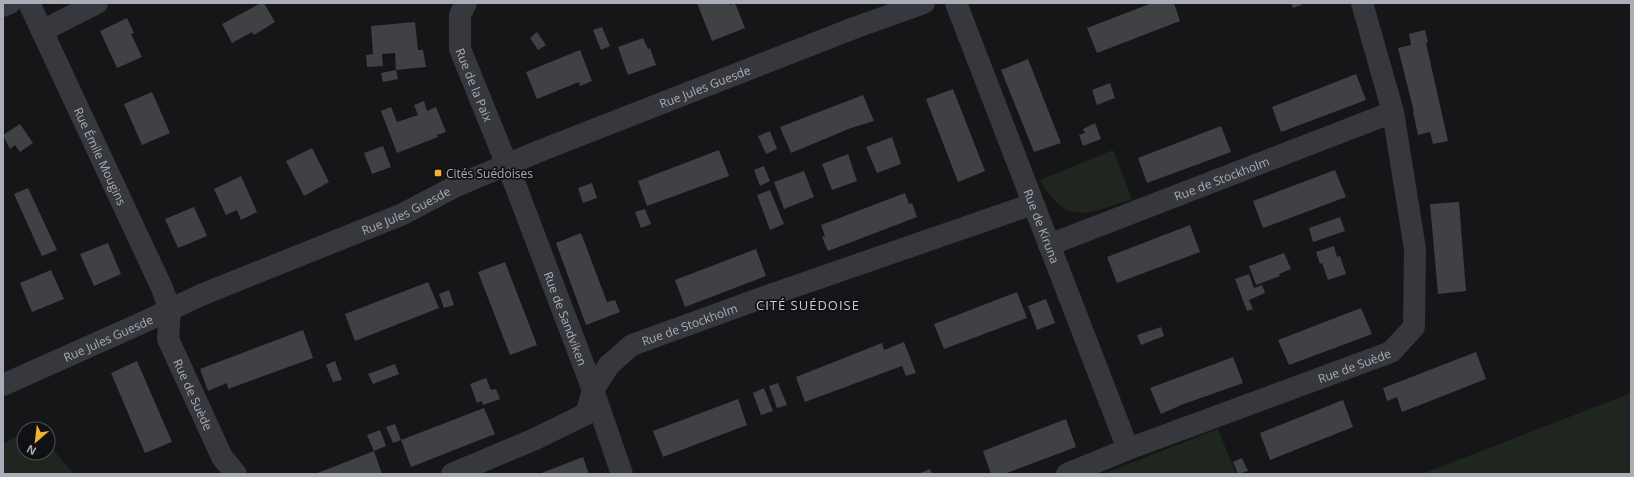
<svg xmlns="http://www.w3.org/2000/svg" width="1634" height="477" font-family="'Open Sans',sans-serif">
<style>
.green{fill:#1e261f}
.building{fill:#404145}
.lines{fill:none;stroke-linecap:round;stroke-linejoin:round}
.minor{stroke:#37383d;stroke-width:22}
.tertiary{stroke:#37383d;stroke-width:22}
.poi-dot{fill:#f2b134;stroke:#111113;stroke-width:1.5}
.labels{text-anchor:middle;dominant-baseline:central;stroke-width:3.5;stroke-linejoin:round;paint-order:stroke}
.street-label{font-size:12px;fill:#a8adb8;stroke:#111113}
.poi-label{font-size:12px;fill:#a8adb8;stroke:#111113;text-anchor:start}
.neighbourhood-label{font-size:13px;letter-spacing:1px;fill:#c9ccd4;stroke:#111113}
</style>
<rect width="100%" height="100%" fill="#161618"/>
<g class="green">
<path d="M1113 150 1132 199C1089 213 1067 228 1040 180Z"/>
<path d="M1631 393V474H1422Z"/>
<path d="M1218 429 1236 474H1103Z"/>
<path d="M24 432V453H48V444L74 474H3V444Z"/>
</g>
<g class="building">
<path d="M261 3H264L275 22 254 35 252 32 232 43 222 24Z"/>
<path d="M697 3H729L730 5 735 3 745 28 712 41Z"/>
<path d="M1152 3H1174L1180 21 1097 53 1087 28Z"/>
<path d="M1291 3H1306L1293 8Z"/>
<path d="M127 18 134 33 131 34 142 57 117 68 100 31Z"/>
<path d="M415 22 418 50H423L426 67 396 70 395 53 382 54 383 66 367 67 366 55 373 54 371 26Z"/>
<path d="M602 27 610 46 601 50 593 30Z"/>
<path d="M1425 30 1428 42 1426 43 1448 141 1433 144 1430 132 1418 135 1413 112H1414L1398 48 1411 45 1409 34Z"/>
<path d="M537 32 546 45 538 50 530 38Z"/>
<path d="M643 38 648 49 650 48 656 65 628 75 618 47Z"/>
<path d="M580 50 592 81 580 86 579 82 537 99 526 72Z"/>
<path d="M1028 59 1061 143 1034 152 1001 70Z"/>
<path d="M396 70 398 79 383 82 381 73Z"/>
<path d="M1356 74 1366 100 1281 132 1272 107Z"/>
<path d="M1110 83 1115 98 1097 105 1092 90Z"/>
<path d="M953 89 985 171 958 182 926 99Z"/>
<path d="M152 92 170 133 142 145 124 104Z"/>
<path d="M863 95 874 121 851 128 791 153 780 127Z"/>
<path d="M424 101 427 111 436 107 446 132 437 135 438 137 397 153 381 111 391 107 397 122 418 115 414 105Z"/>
<path d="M1095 123 1101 139 1083 146 1079 135 1085 133 1083 129Z"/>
<path d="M20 124 33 143 20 152 15 145 10 149 3 135Z"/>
<path d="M1221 126 1231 152 1147 183 1138 158Z"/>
<path d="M770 131 777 149 766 154 758 136Z"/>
<path d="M892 137 901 164 877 173 866 147Z"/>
<path d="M383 146 391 167 372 174 364 153Z"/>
<path d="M312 148 329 182 304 196 286 161Z"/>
<path d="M719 150 729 176 647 206 638 181Z"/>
<path d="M848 154 857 181 832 190 822 164Z"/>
<path d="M764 166 770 181 760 186 754 170Z"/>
<path d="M1335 170 1346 197 1263 228 1253 201Z"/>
<path d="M804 171 814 197 784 209 774 182Z"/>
<path d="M241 176 257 212 241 220 237 210 226 215 214 189Z"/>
<path d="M592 183 597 198 583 203 578 188Z"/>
<path d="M28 188 57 250 42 256 14 194Z"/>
<path d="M770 190 784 224 770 230 757 195Z"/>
<path d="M905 193 909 204 912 203 917 217 828 251 822 237 825 236 821 225Z"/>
<path d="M1459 202 1466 291 1438 294 1430 204Z"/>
<path d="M194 207 207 236 178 248 165 219Z"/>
<path d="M645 209 651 224 641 228 635 212Z"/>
<path d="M1340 217 1345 231 1313 242 1309 228Z"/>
<path d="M1190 225 1200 252 1117 283 1107 257Z"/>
<path d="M581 233 607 302 615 300 620 312 586 325 556 243Z"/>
<path d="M108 243 121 274 94 286 80 254Z"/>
<path d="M1334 246 1337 257 1340 256 1346 274 1328 280 1322 263 1320 264 1316 252Z"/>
<path d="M756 249 766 276 685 307 675 280Z"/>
<path d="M1284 253 1291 269 1279 274 1280 276 1256 285 1249 266Z"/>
<path d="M505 262 537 345 510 355 478 272Z"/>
<path d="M51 270 64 299 32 312 20 283Z"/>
<path d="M1249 274 1254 288 1262 285 1265 293 1249 300 1253 309 1247 311 1235 279Z"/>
<path d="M428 282 439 308 355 341 345 314Z"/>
<path d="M449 290 454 305 444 308 439 294Z"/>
<path d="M1017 292 1027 318 944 349 934 324Z"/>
<path d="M1046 299 1055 323 1037 330 1028 306Z"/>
<path d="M1361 308 1372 334 1289 365 1278 340Z"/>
<path d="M1161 327 1164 336 1141 345 1137 335Z"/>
<path d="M303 330 313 358 228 389 227 383 208 391 200 369Z"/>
<path d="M904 342 916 373 906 376 902 366 805 402 796 377 882 343 884 350Z"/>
<path d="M1476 352 1486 379 1402 412 1397 397 1387 401 1383 388Z"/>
<path d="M1233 357 1243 383 1181 405 1161 414 1150 388Z"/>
<path d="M137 361 172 442 145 453 111 373Z"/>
<path d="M335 361 342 380 333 382 326 365Z"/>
<path d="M395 364 399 374 373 384 368 374Z"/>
<path d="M486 378 491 390 496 389 500 399 483 405 482 401 477 403 470 384Z"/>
<path d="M778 383 787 405 777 408 769 386Z"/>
<path d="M764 388 773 411 761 415 753 393Z"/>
<path d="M738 399 747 425 663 457 653 431Z"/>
<path d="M1343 400 1353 427 1270 460 1260 433Z"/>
<path d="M484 408 495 434 411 467 401 440Z"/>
<path d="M1066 419 1076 447 1004 474H991L983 451Z"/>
<path d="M395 424 401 440 393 443 386 427Z"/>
<path d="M380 430 386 446 374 451 367 435Z"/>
<path d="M374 451 382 474H315Z"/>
<path d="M583 457 589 474H539Z"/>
<path d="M1242 458 1248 471 1238 474 1233 462Z"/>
<path d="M930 469 932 474H918Z"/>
</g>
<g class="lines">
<g class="minor">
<path id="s1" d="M466 3 460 15V49L516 187 593 390 622 474"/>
<path id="s2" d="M956 3 1128 449"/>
<path d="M3 6 10 3"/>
<path d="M42 31 97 3"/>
<path id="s3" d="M1049 245 1393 112"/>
<path id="s4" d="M170 310 168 339 222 457 236 474"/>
<path id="s5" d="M452 474 535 439 586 414 593 390 609 365 632 345 770 295 1033 204"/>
<path id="s6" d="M1067 474 1128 449 1391 352 1414 327 1415 249 1393 112 1362 3"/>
</g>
<g class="tertiary">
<path id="s7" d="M29 3 162 288 170 310"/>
<path id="s8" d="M3 385 146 321 201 295 403 214 456 186 542 150 854 28 924 3"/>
</g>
</g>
<rect class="poi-dot" x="434" y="169" width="8" height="8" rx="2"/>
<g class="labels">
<g class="street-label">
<text stroke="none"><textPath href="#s1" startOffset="86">Rue de la Paix</textPath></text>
<text stroke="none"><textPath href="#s8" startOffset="763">Rue Jules Guesde</textPath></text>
<text stroke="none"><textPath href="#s7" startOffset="169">Rue Émile Mougins</textPath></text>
<text stroke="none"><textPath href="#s3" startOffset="185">Rue de Stockholm</textPath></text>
<text stroke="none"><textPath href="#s8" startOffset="439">Rue Jules Guesde</textPath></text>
<text stroke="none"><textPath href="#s2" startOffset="239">Rue de Kiruna</textPath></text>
<text stroke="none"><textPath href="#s1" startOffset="337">Rue de Sandviken</textPath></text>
<text stroke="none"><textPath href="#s5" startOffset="293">Rue de Stockholm</textPath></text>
<text stroke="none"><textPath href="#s8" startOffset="115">Rue Jules Guesde</textPath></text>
<text stroke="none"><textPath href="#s6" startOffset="307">Rue de Suède</textPath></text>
<text stroke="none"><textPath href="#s4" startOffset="90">Rue de Suède</textPath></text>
</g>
<g class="poi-label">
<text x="446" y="173">Cités Suédoises</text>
</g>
<g class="neighbourhood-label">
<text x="808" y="305">CITÉ SUÉDOISE</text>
</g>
</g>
<rect width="1634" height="477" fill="none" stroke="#a8adb8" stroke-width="8"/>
<g transform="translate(36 441) rotate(208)"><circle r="19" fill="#111113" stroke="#4d4f55"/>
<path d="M0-3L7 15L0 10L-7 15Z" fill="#f2b134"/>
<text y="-6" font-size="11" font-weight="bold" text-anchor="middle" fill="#a8adb8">N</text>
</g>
</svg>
